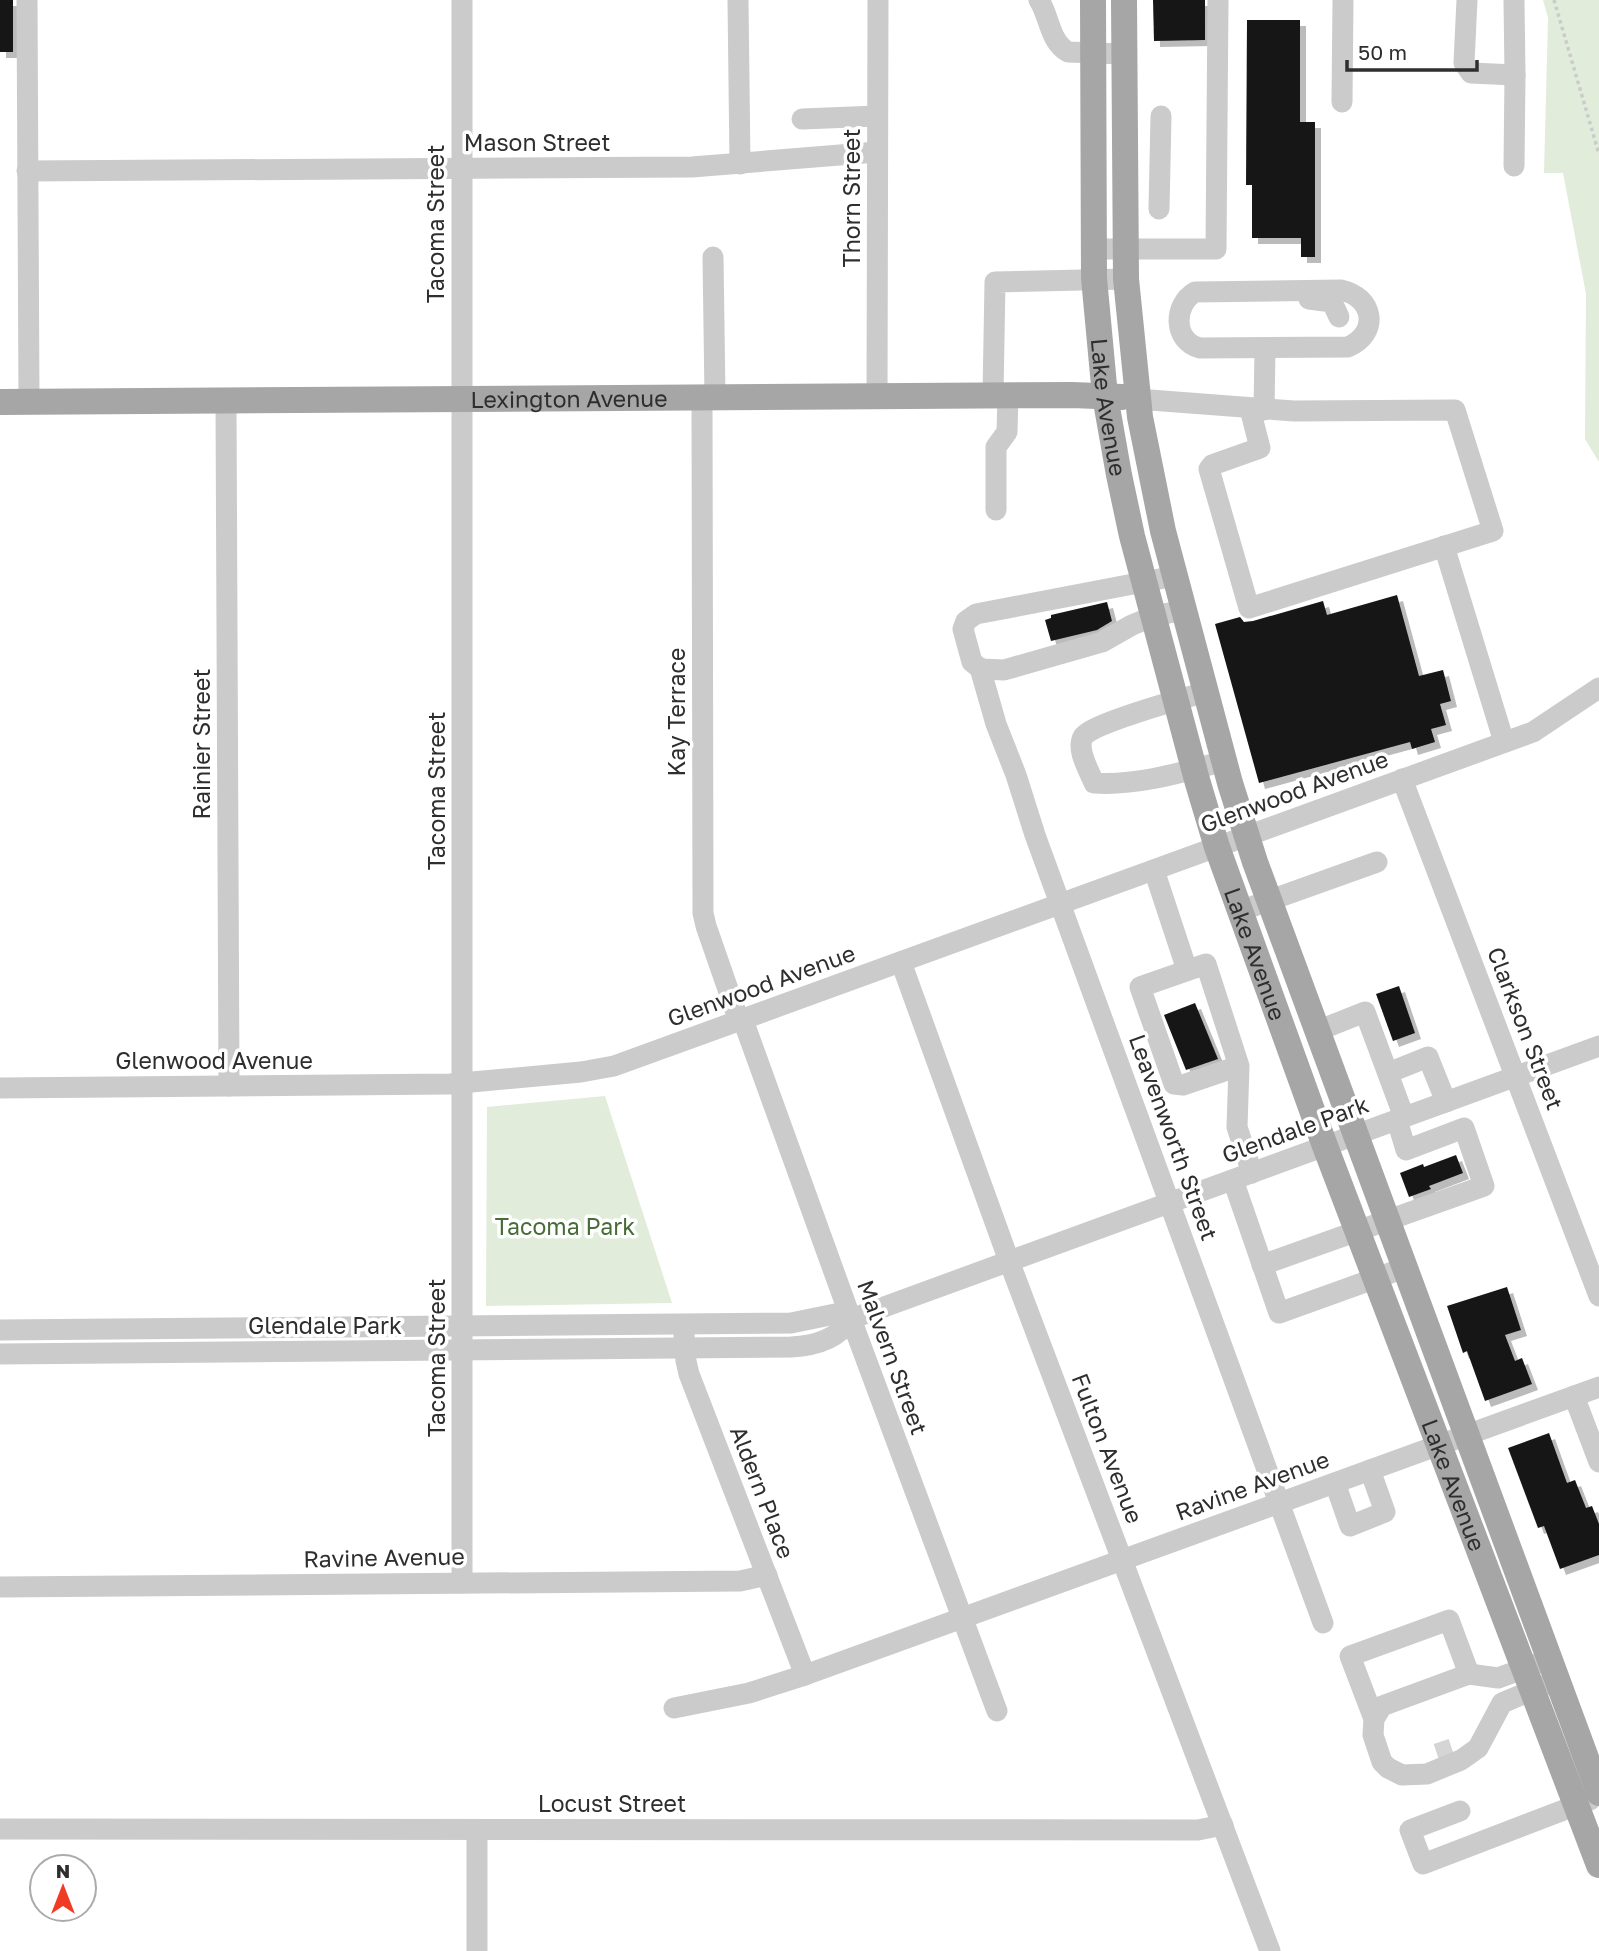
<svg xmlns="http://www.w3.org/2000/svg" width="1599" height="1951" font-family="'Golos Text',sans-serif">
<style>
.green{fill:#e1ecda}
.building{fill:#151515;filter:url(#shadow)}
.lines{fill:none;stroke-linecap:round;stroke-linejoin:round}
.minor-tunnel{stroke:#d5d5d5;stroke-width:21;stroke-dasharray:21 10;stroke-linecap:butt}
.path{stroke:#cbcbcb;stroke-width:3.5;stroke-dasharray:3.5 3.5;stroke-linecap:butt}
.minor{stroke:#cbcbcb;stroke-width:21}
.major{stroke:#a6a6a6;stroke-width:26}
.labels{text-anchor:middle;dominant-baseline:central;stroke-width:7;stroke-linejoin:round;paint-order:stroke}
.street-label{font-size:23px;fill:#2e2e2e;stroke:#fff}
.park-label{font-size:23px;fill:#476c38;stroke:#fff}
</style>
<defs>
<filter id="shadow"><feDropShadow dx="6" dy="6" stdDeviation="0" flood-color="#0004"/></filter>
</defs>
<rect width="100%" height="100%" fill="#fff"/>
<g class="green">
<path d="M1543 0H1599V462L1585 439 1586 294 1563 173H1544L1548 18Z"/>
<path d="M605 1096 672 1303 486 1306 487 1107Z"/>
</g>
<g class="building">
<rect x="0" y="0" width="13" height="52"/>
<path d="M1153 0H1205V40L1154 41Z"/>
<path d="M1247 20H1300V122H1315V257H1301V238H1252V185H1246Z"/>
<path d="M1397 595 1419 676 1443 670 1451 701 1440 704 1446 725 1431 729 1435 742 1412 749 1410 742 1259 783 1215 624 1240 617 1244 622 1253 621 1323 601 1327 615Z"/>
<path d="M1107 602 1112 621 1097 630 1051 641 1045 620 1051 618V615Z"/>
<path d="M1399 986 1415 1033 1393 1041 1376 994Z"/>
<path d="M1195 1003 1218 1059 1186 1070 1164 1015Z"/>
<path d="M1456 1155 1463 1173 1429 1186 1431 1189 1409 1197 1400 1173 1423 1164 1424 1167Z"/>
<path d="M1507 1287 1521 1330 1505 1335 1515 1361 1522 1358 1532 1384 1485 1401 1467 1351 1463 1353 1447 1306Z"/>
<path d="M1549 1433 1567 1483 1575 1480 1586 1508 1592 1506 1599 1524V1555L1560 1569 1544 1526 1538 1528 1508 1448Z"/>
</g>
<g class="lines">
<path class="minor-tunnel" d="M1437 1754 1452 1749"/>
<path class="path" d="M1554 0 1599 154"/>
<g class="minor">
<path d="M27 0 29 402"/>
<path d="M462 0V1583"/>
<path d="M738 0 740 164"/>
<path d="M1039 0C1050 17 1049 41 1068 52L1124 54"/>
<path d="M1467 0 1464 63 1471 73 1515 75 1514 0"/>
<path d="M1342 102 1343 0"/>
<path d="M802 119 877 116"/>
<path d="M1514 166 1515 75"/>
<path d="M27 171 692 167 877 152"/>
<path d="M1159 209 1161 116"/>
<path d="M1093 249H1216L1218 0"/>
<path d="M713 257 715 397"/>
<path d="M1341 290C1374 297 1380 333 1348 347L1200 348C1173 341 1173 305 1195 292Z"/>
<path d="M1309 299 1332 302 1339 317"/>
<path d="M993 395 995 282 1126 279"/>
<path d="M877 396 878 0"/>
<path d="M702 397 703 913 706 926 739 1021"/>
<path d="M1137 399 1294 411 1455 410 1493 531 1249 608 1209 469 1212 465 1260 448 1250 409"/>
<path d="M226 401 229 1086"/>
<path d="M1264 410 1265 349"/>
<path d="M996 510V447L1007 432 1008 395"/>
<path d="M1444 546 1504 742"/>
<path d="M1175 576 976 614 966 621 963 629 972 662 981 669 1004 670 1102 642 1132 625 1154 616 1184 610"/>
<path d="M980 668 996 724 1016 775 1035 835 1323 1623"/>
<path d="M1206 692C1188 697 1089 724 1083 737 1076 750 1089 770 1094 783 1137 786 1183 772 1224 761"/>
<path d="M1402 779 1599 1296"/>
<path d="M1154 870 1187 970"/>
<path d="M1240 911 1377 862"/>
<path d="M901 962 1009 1261 1270 1951"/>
<path d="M743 1020 851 1319 997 1711"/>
<path d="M1317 1031 1365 1012 1404 1117"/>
<path d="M1239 1066 1183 1085 1174 1084 1140 987 1206 964 1239 1066 1237 1127 1252 1173"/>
<path d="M1388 1073 1428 1057 1446 1102"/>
<path d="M0 1088 450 1084 581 1072 614 1066 1533 732 1599 688"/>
<path d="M1233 1180 1279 1313 1404 1268"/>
<path d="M1262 1265 1484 1186 1464 1128 1406 1150 1397 1120"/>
<path d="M0 1330 791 1323 835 1314 851 1319"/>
<path d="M684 1335 686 1361 689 1374 805 1675"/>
<path d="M0 1354 791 1347C814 1346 837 1340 851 1319L1599 1046"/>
<path d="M1574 1396 1599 1462"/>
<path d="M1335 1483 1350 1526 1385 1512 1370 1470"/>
<path d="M0 1587 740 1581 767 1575"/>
<path d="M1537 1664 1498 1678 1469 1674 1382 1706 1374 1719 1373 1735 1382 1762 1388 1768 1402 1775 1427 1774 1461 1760 1478 1748 1502 1703 1547 1684"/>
<path d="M674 1708 749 1693 805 1675 1599 1387"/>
<path d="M1374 1719 1350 1656 1449 1620 1469 1674"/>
<path d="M1460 1811 1410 1830 1423 1864 1590 1800"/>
<path d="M0 1829 1198 1830 1223 1825"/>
<path d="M477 1830V1951"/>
</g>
<g class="major">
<path id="s1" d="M1093 0 1094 278 1105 396 1119 475 1132 536 1197 780 1217 847 1325 1146 1599 1865"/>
<path d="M1124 0 1126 279 1140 417 1163 531 1230 783 1255 862 1599 1793"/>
<path id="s2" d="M0 402 1072 395 1122 397"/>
</g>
</g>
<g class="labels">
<g class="street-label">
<text x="537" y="142">Mason Street</text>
<text transform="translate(851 198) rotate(-90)">Thorn Street</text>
<text transform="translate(435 224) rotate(-90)">Tacoma Street</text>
<text stroke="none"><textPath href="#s2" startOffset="569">Lexington Avenue</textPath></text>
<text stroke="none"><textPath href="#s1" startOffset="408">Lake Avenue</textPath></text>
<text transform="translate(676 712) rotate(-90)">Kay Terrace</text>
<text transform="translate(201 744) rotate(-90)">Rainier Street</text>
<text transform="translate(436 791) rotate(-90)">Tacoma Street</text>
<text transform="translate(1294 791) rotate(-20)">Glenwood Avenue</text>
<text stroke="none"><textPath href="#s1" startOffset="975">Lake Avenue</textPath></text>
<text transform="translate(761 985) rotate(-20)">Glenwood Avenue</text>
<text transform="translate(1526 1028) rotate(69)">Clarkson Street</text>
<text x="214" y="1060">Glenwood Avenue</text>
<text transform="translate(1295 1129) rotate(-20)">Glendale Park</text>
<text transform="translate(1174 1137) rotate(70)">Leavenworth Street</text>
<text x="325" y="1325">Glendale Park</text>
<text transform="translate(893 1357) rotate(70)">Malvern Street</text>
<text transform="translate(436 1358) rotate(-90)">Tacoma Street</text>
<text transform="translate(1108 1448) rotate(69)">Fulton Avenue</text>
<text transform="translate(1252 1485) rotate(-20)">Ravine Avenue</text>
<text stroke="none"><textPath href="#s1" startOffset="1542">Lake Avenue</textPath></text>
<text transform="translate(763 1492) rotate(69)">Aldern Place</text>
<text transform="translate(384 1557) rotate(-1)">Ravine Avenue</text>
<text x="612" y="1803">Locust Street</text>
</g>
<g class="park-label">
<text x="565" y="1226">Tacoma Park</text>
</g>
</g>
<g transform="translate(63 1888)"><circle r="33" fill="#ffffff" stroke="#ababab" stroke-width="2"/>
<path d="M0-5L12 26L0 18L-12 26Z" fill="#f03c24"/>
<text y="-10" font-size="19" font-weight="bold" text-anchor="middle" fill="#2e2e2e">N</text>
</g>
<path d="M1347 60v10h130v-10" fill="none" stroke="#2e2e2e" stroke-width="3.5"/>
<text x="1358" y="60" font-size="21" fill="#2e2e2e" stroke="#ffffff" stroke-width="5" paint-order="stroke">50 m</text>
</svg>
